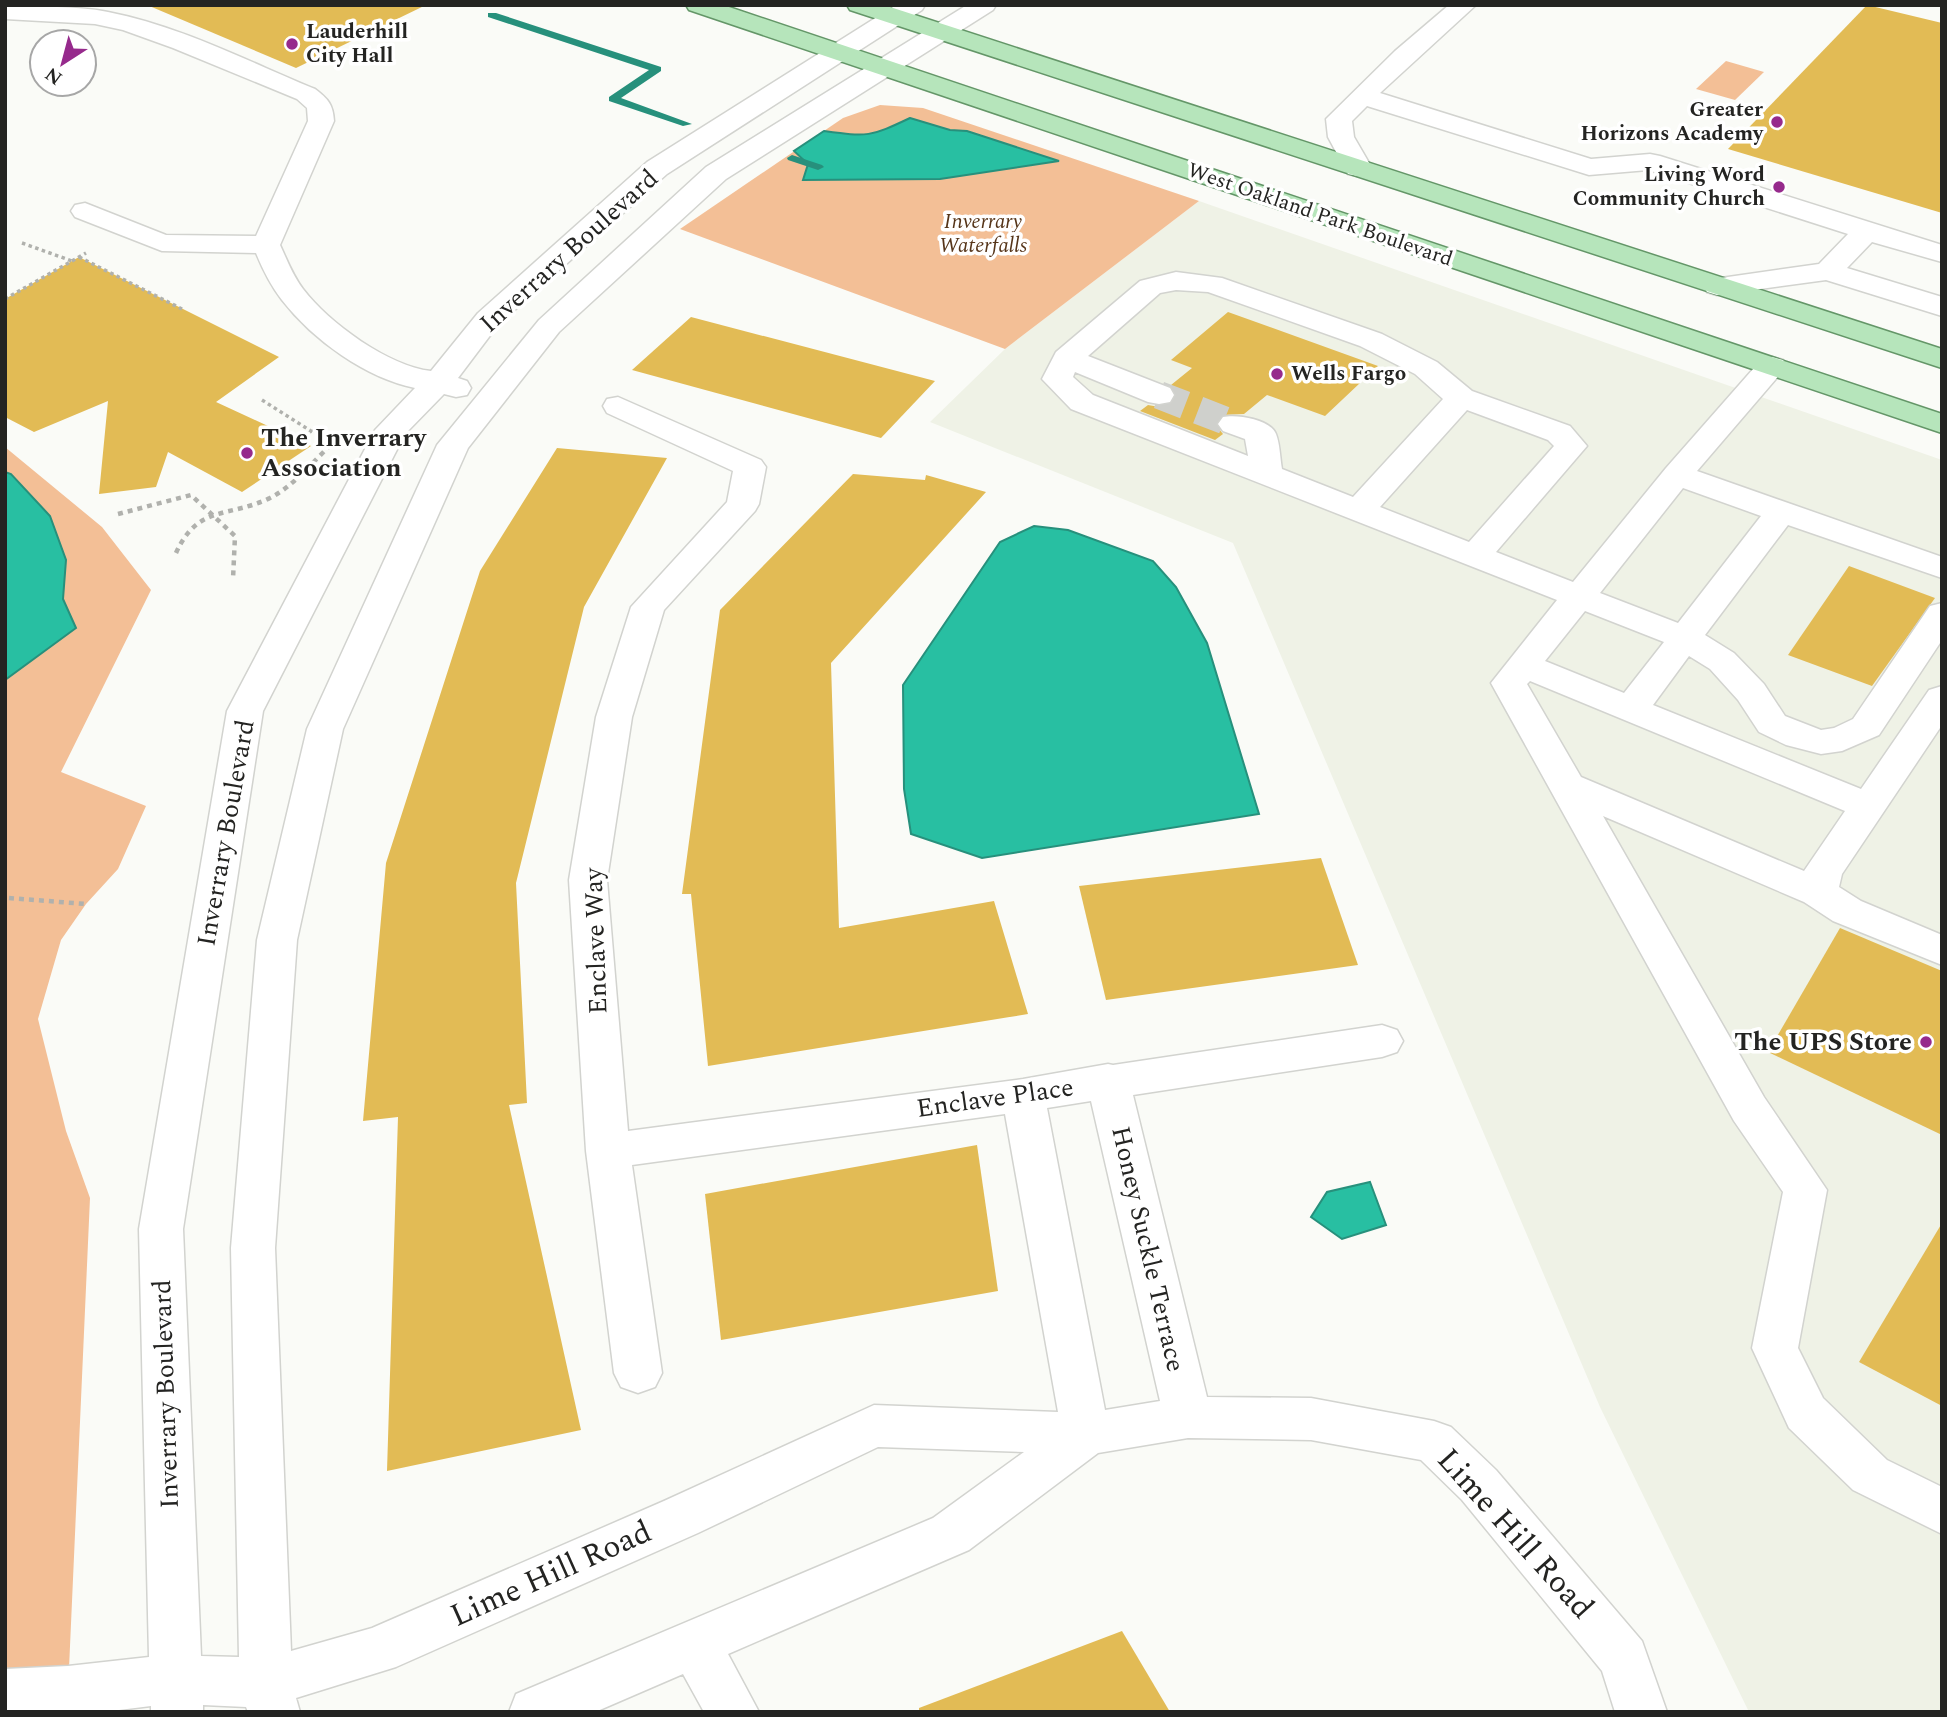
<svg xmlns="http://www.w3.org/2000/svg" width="1947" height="1717" font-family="Spectral,serif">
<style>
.built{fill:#eff2e6}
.green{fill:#f3bf96}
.water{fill:#28bfa2;stroke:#27907c;stroke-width:2}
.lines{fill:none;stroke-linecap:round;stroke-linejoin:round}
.stream{fill:#27907c;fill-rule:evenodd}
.building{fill:#e2bb55}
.minor-tunnel{stroke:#cfd0cc;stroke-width:28;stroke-dasharray:28 14;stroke-linecap:butt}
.minor-casing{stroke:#d2d3cf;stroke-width:3}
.major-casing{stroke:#649668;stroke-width:3}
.path-far1{stroke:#b0b1ad;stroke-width:3.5;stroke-dasharray:3.5 3.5;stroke-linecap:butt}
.path{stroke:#b0b1ad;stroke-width:4.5;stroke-dasharray:5 5;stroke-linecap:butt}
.minor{fill:#fff;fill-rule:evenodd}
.major{fill:#b6e5bb;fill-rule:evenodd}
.poi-dot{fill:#962a8c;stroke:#fff;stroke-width:2.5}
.labels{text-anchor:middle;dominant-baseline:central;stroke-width:7;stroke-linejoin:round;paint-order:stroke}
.far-poi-label{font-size:21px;font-weight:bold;fill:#242422;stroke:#fff;text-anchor:start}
.far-street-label{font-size:21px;fill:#242422;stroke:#fff}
.far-park-label{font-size:21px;font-style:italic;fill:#563519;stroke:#fff}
.street-label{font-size:26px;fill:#242422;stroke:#fff}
.poi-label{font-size:26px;font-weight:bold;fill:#242422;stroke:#fff;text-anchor:start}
.near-street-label{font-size:32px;fill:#242422;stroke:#fff}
</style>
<rect width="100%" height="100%" fill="#fafbf7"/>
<path class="built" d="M1199 201 1942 460V1712H1749L1600 1407 1233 543 930 422 1005 349Z"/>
<g class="green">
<path d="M1726 61 1764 72 1735 100 1696 89Z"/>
<path d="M880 105 923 108 1199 201 1005 349 680 229 843 118Z"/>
<path d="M5 447 102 527 151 590 61 772 146 806 118 869 86 904 61 940 38 1019 66 1131 90 1198 68 1691 5 1694Z"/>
</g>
<g class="water">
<path d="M910 118 950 130 967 131 1059 161 940 179 803 180 808 164 794 151 824 131C868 137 870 137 910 118Z"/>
<path d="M5 472 11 474 50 516 66 560 63 599 76 628 5 680Z"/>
<path d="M1034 526 1068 530 1153 561 1176 587 1207 643 1259 814 982 858 911 834 904 789 903 685 1000 542Z"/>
<path d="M1370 1182 1386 1225 1342 1239 1311 1217 1327 1192Z"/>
</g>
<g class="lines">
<g class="stream">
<path d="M488 13H496L661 67V71L621 98 692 124 683 126 609 101V97L649 70 488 17Z"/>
<path d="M792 155 822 165 824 167 818 170 788 160 787 158Z"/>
</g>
</g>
<g class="building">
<path d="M147 5H426L296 68Z"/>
<path d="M1867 5 1942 23V213L1728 149Z"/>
<path d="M79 257 279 357 216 402 311 446 242 492 168 452 156 487 99 494 108 401 34 432 5 417V299Z"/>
<path d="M1228 312 1378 366 1325 416 1267 395 1244 414 1221 415 1215 424 1223 434 1215 440 1140 411 1148 405 1159 407 1172 403 1176 394 1171 385 1192 368 1171 360Z"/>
<path d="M691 317 935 381 881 438 632 370Z"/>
<path d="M557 448 667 458 584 607 516 883 527 1103 509 1105 581 1430 387 1471 398 1117 363 1121 386 863 480 571Z"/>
<path d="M853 474 925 480 926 475 986 492 831 663 839 928 994 901 1028 1014 708 1066 691 894H682L720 610Z"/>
<path d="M1849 566 1935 598 1872 686 1788 655Z"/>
<path d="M1321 858 1358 965 1106 1000 1079 886Z"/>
<path d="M1840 928 1942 971V1135L1768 1052Z"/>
<path d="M977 1145 998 1291 721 1340 705 1194Z"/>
<path d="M1942 1223V1406L1859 1362Z"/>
<path d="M1122 1631 1170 1712H919V1708Z"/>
</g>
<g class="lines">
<path class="minor-tunnel" d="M1159 395 1234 424"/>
<defs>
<g id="minor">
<path d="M5 5C39 8 75 5 108 12 180 26 247 61 315 89 328 99 333 104 334 121L280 245C287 260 293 276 303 289 329 323 388 366 431 371L478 313 647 162 896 5H925L922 10 667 174 498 325 458 378 467 381 471 388 467 395 456 397 444 394 405 434 263 711 183 1229 201 1656 239 1657 231 1248 257 940 307 729 437 445 539 320 706 167 967 5H996L993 10 726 179 559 332 468 448 343 729 297 940 275 1248 291 1651 372 1628 664 1501 874 1405 1058 1412 1005 1114 632 1165 662 1373 655 1387 638 1393 621 1387 614 1373 586 1151 569 880 596 717 631 607 727 502 733 471 607 413 603 406 607 399 618 397 761 460 766 467 759 504 755 511 664 610 632 717 607 880 628 1131 1023 1079 1108 1064 1113 1065 1382 1025 1397 1030 1403 1041 1397 1052 1382 1057 1133 1095 1207 1397 1311 1398 1434 1421 1451 1427 1496 1470 1642 1641 1667 1712H1615L1602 1671 1462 1500 1421 1460 1311 1440 1188 1438 1098 1453 969 1550 728 1654 759 1712H704L683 1674 595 1712H509L516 1694 933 1518 1024 1452 878 1447 698 1533 396 1667 296 1698 300 1712H248L246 1707 203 1705V1712H151V1706L103 1712H5V1669L68 1666 149 1657 139 1229 227 711 375 430 415 388C366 378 313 340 282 300 271 286 263 270 256 253L162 251 75 217 71 211 75 205 85 203 166 235 256 236 308 121 307 108 297 99 173 48 123 30 95 24 5 19ZM1091 1101 1160 1401 1105 1410 1047 1108Z"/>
<path d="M1449 5H1476L1380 93 1591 159 1650 154 1660 156 1942 245V262L1872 242 1847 268 1942 297V316L1826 280 1717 295 1707 292 1703 286 1707 280 1819 264 1848 234 1648 170 1589 175 1367 106 1352 121 1354 137 1372 168 1368 174 1358 176 1348 174 1328 137 1326 119 1395 51Z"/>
<path d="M1176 272 1222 278 1382 334 1437 362 1472 391 1570 426 1587 446 1496 552 1573 582 1666 468 1761 360 1772 357 1783 360 1787 366 1697 471 1942 557V578L1788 525 1705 635 1734 653 1764 684 1785 716 1821 730 1834 728 1853 719 1930 606 1942 603V640L1879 735 1842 751 1821 754 1786 745 1759 732 1738 700 1710 669 1689 656 1653 705 1861 789 1929 690 1942 686V725L1842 874 1839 887 1861 901 1942 935V965L1833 921 1804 902 1603 816 1764 1097 1827 1190 1798 1348 1823 1398 1887 1460 1942 1487V1534L1853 1490 1789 1428 1752 1348 1783 1192 1734 1121 1491 683 1557 600 1071 409 1042 379 1056 352 1140 281ZM1176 290 1208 292 1360 346 1415 374 1443 399 1353 497 1282 469C1280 458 1280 444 1276 434 1270 419 1237 414 1223 417L1218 424 1223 431 1245 439 1248 456 1093 395 1073 377 1075 372 1148 402 1159 404 1170 402 1174 395 1170 388 1088 356 1160 293ZM1467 410 1548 440 1554 446 1469 542 1380 507ZM1683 488 1761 516 1678 623 1600 593ZM1585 611 1664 642 1624 693 1545 661ZM1530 681 1845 811 1804 871 1581 777 1527 684Z"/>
</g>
<g id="major">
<path d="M686 5H723L1942 414V433L689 10Z"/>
<path d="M847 5H884L1942 349V368L850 10Z"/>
</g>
</defs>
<use href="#minor" class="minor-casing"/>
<use href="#major" class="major-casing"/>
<g class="path-far1">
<path d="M22 243 72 261"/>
<path d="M79 257 182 309"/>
<path d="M5 299 86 253"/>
<path d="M262 400 314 433"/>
</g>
<g class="path">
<path d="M118 514 191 495 235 536 233 579"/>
<path d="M176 553C198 504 229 518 270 498 294 486 313 461 332 444L311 431"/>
<path d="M9 898 86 904"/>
</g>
<use href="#minor" class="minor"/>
<use href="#major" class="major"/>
</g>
<g class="poi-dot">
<circle cx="292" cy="44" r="7"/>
<circle cx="1777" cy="122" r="7"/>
<circle cx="1779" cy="187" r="7"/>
<circle cx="1277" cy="374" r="7"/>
<circle cx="247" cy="453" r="7"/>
<circle cx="1926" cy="1042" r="7"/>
</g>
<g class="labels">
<g class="far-poi-label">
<text x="306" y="32">Lauderhill<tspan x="306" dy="24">City Hall</tspan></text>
<text x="1763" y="110" text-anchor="end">Greater<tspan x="1763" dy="24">Horizons Academy</tspan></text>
<text x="1765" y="175" text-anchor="end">Living Word<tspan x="1765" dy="24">Community Church</tspan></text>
<text x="1291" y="374">Wells Fargo</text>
</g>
<g class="far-street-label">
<text transform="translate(1320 215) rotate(19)">West Oakland Park Boulevard</text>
</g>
<g class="far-park-label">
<text x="983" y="222">Inverrary<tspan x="983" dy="24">Waterfalls</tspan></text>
</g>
<g class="street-label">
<text transform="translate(569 251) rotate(-42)">Inverrary Boulevard</text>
<text transform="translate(226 833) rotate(-80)">Inverrary Boulevard</text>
<text transform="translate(596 941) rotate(-92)">Enclave Way</text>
<text transform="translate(995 1098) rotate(-8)">Enclave Place</text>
<text transform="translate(1148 1249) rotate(77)">Honey Suckle Terrace</text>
<text transform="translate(166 1394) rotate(-92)">Inverrary Boulevard</text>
</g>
<g class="poi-label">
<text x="261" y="438">The Inverrary<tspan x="261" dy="30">Association</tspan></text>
<text x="1912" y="1042" text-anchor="end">The UPS Store</text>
</g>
<g class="near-street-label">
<text transform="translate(1515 1534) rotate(48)">Lime Hill Road</text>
<text transform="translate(551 1574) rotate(-24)">Lime Hill Road</text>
</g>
</g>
<rect width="1947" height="1717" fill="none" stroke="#242422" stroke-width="14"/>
<g transform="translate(63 63) rotate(216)"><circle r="33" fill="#ffffff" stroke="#a7a7a7" stroke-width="2"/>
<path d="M0-5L12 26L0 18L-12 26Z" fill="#962a8c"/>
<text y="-10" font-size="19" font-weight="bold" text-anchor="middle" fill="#242422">N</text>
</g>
</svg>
